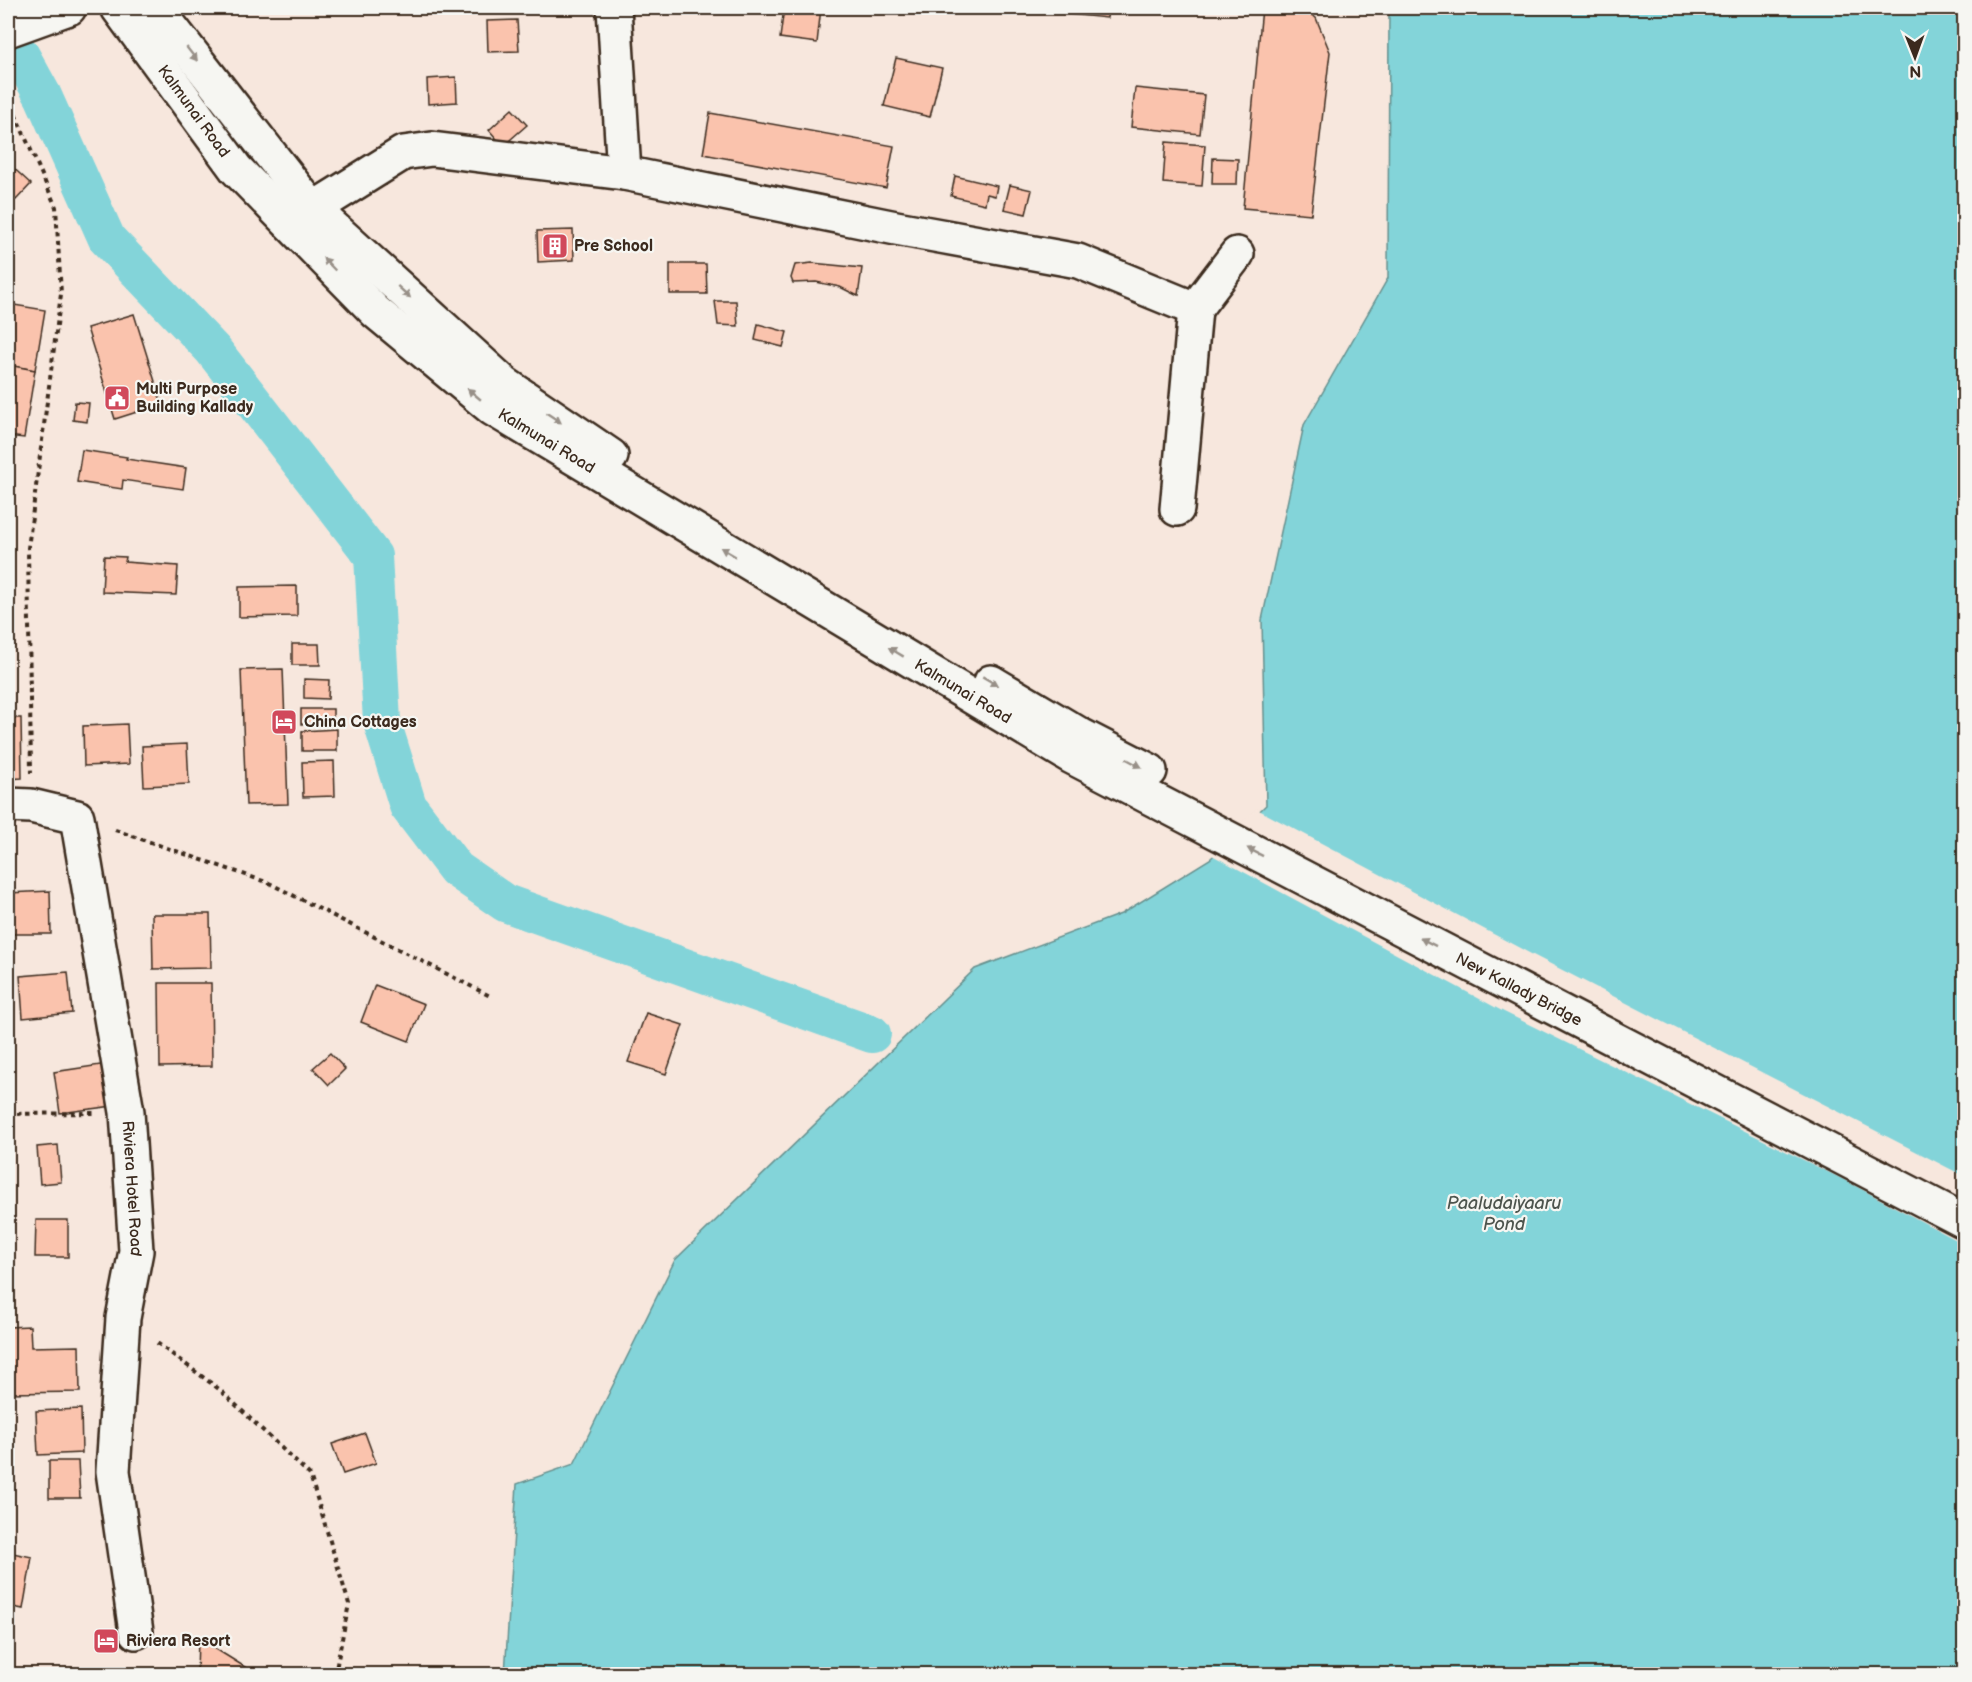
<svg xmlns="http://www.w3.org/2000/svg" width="1972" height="1682" font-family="'Balsamiq Sans',sans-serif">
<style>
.water{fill:#83d4d9;stroke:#66908e;stroke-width:1.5}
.pier{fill:#f7e7dd}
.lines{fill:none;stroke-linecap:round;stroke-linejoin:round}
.canal{stroke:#83d4d9;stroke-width:38}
.building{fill:#fac3ad;stroke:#3b2a1e;stroke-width:1.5}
.minor-casing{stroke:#3b2a1e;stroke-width:38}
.highway-casing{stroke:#3b2a1e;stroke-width:38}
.path{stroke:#3b2a1e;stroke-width:4;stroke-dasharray:4.5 4.5;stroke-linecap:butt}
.minor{stroke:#f6f6f2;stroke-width:33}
.highway{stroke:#f6f6f2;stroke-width:33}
.oneway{fill:#989088}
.labels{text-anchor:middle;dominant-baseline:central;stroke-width:4.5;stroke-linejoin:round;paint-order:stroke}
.street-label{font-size:16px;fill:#3b2a1e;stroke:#f6f6f2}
.poi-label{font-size:16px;font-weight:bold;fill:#3b2a1e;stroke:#f6f6f2;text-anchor:start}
.water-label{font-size:18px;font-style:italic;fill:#4d544d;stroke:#f6f6f2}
</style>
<rect width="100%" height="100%" fill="#f7e7dd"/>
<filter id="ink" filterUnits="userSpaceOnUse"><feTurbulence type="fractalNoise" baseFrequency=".0167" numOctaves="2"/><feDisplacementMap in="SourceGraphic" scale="12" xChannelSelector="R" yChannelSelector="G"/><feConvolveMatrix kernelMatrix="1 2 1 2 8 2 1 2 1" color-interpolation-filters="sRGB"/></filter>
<g filter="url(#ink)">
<path class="water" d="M1389 8H1964V1674H505L517 1484 574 1464 675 1260 975 969 1121 914 1210 859 1266 805 1262 620 1304 425 1388 278Z"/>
<path class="pier" d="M1257 809 1533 955 1964 1176V1244L1844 1180 1504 1012 1210 854Z"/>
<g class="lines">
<path class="canal" d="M20 54 43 96 107 239 213 350 373 556 382 722 408 806 456 869 505 903 872 1034"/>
</g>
<g class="building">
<path d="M784 8H821L817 43 780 38Z"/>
<path d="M1048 8H1108L1107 18 1048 12Z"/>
<path d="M1262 8 1303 9 1316 18 1330 52 1311 214 1243 208Z"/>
<path d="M517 20 519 51 488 52 487 21Z"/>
<path d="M896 58 942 68 930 117 884 106Z"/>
<path d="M456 77 457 102 428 104 427 79Z"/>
<path d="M1135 88 1204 95 1200 134 1131 127Z"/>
<path d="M512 109 527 125 503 146 489 130Z"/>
<path d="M710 113 894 146 886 188 703 154Z"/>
<path d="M1166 142 1205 145 1202 186 1163 183Z"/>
<path d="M1213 158 1238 159 1237 184H1212Z"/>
<path d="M8 163 31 184 16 200 8 193Z"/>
<path d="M955 176 997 186 995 196 987 194 985 204 951 196Z"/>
<path d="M1010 185 1032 190 1026 214 1004 209Z"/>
<path d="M573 230 574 260 538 262 537 231Z"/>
<path d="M812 263 862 268 858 296 840 287 816 282 793 283 791 278 795 265Z"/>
<path d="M670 264H706L707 294H670Z"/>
<path d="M715 301H736L738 326 718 325Z"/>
<path d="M8 304 45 310 35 370 8 365Z"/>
<path d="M134 314 162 404 115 419 87 328Z"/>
<path d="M758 324 787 332 783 347 755 340Z"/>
<path d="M8 365 35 370 24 438 8 436Z"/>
<path d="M75 402 89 403 87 422 73 420Z"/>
<path d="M82 450 127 457 126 459 186 468 183 489 123 480 122 489 77 482Z"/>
<path d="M104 556 126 557 125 562 178 566 176 595 102 592Z"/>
<path d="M297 586V616L239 617V587Z"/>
<path d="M292 644H319L320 665H292Z"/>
<path d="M283 669 288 804 246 805 241 670Z"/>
<path d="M304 679 329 680 328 699 304 698Z"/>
<rect x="301" y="709" width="32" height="15"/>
<path d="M8 718H21L22 778 8 779Z"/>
<path d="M127 724 129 764 84 766 83 726Z"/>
<path d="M337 729V751H302V731Z"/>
<path d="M187 744 189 784 144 786 142 746Z"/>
<path d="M334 761 335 796 303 797 302 762Z"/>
<path d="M50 891 51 934H8V893Z"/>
<path d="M152 914H210L211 968 153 969Z"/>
<path d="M68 972 72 1013 23 1018 20 976Z"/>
<path d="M159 983H211L212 1066 160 1067Z"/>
<path d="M375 985 424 1004 409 1041 361 1022Z"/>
<path d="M646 1013 683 1025 666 1074 628 1062Z"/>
<path d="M330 1053 345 1069 329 1085 313 1068Z"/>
<path d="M107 1064 113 1106 60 1113 54 1072Z"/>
<path d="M58 1145 61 1182 40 1184 37 1147Z"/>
<path d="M36 1220H68V1257H35Z"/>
<path d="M30 1326 31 1347 79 1346 80 1392 8 1393V1327Z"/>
<path d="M81 1409 82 1453 38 1455 36 1411Z"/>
<path d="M365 1433 376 1463 343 1474 332 1444Z"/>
<path d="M49 1461H78L80 1498H49Z"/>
<path d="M8 1552 32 1557 23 1609 8 1606Z"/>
<path d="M198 1638 253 1672V1674H197Z"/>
</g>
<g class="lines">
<defs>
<g id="minor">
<path d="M8 30 69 8"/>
<path d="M624 173 896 228 1078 261 1195 309 1237 254"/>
<path d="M313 209 403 153 432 149 624 173 614 8"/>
<path d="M1177 509 1195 309"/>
<path id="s1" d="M8 805 31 806 77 817 127 1112 136 1251 123 1318 113 1471 136 1632"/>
</g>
<g id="highway">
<path id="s2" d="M118 8 236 169 376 312 493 409 1072 757 1964 1221"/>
<path d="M156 8 313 209 505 384 611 456"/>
<path d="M991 682 1082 736 1150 771"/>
</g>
</defs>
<use href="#minor" class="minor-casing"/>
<use href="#highway" class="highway-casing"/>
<g class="path">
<path d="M8 98 56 207 61 294 28 548 31 773"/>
<path d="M115 830 269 883 490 996"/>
<path d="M8 1114 94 1113"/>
<path d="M157 1343 219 1389 310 1475 349 1604 335 1674"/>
</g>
<use href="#minor" class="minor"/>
<use href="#highway" class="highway"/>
</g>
<defs><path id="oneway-solid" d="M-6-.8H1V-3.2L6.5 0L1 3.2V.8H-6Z" transform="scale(1.5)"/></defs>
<g class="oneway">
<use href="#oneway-solid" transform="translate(192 54) rotate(52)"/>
<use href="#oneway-solid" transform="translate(329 264) rotate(-134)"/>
<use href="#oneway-solid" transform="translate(404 292) rotate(42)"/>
<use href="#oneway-solid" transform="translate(474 394) rotate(-140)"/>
<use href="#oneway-solid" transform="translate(554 418) rotate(34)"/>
<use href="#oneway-solid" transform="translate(728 552) rotate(-149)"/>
<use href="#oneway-solid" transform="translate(896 652) rotate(-149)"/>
<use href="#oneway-solid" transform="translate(990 681) rotate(31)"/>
<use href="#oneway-solid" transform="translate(1134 763) rotate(28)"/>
<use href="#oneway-solid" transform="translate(1255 852) rotate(-153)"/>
<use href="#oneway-solid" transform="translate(1428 942) rotate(-153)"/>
</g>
</g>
<defs>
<symbol id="building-square" viewBox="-11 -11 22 22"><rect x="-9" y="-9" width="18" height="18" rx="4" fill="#d1495b" stroke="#f6f6f2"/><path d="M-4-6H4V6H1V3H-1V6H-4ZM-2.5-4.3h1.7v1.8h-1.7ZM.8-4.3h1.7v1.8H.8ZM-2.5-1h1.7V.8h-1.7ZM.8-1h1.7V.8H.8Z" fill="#fff"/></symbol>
<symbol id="civic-square" viewBox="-11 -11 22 22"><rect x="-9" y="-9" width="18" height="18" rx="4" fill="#d1495b" stroke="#f6f6f2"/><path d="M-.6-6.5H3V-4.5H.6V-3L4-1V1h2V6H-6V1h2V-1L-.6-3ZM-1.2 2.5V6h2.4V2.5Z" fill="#fff"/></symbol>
<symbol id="hotel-square" viewBox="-11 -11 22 22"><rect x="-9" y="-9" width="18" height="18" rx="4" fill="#d1495b" stroke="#f6f6f2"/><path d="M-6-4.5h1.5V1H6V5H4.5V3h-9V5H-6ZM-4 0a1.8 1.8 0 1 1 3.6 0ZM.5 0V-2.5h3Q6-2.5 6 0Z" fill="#fff"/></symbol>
</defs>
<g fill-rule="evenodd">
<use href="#building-square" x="540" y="231" width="30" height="30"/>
<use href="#civic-square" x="102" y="383" width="30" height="30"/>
<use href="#hotel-square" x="269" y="707" width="30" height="30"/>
<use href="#hotel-square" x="91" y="1626" width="30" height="30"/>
</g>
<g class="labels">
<g class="street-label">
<text stroke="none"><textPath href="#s2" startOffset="128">Kalmunai Road</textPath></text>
<text stroke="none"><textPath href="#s2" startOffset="614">Kalmunai Road</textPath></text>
<text stroke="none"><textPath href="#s2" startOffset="1100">Kalmunai Road</textPath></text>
<text stroke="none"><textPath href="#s2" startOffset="1731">New Kallady Bridge</textPath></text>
<text stroke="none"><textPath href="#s1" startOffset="446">Riviera Hotel Road</textPath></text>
</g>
<g class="poi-label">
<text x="574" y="246">Pre School</text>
<text x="136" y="389">Multi Purpose<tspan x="136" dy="18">Building Kallady</tspan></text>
<text x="304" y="722">China Cottages</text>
<text x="126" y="1641">Riviera Resort</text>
</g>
<g class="water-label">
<text x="1504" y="1203">Paaludaiyaaru<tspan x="1504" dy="21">Pond</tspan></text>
</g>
</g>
<rect width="1972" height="1682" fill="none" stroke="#f6f6f2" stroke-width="30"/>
<rect x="15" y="15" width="1942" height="1652" fill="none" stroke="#3b2a1e" stroke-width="2" filter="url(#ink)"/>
<g transform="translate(1915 57) rotate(179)" stroke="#f6f6f2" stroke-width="4.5" paint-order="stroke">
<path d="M0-4.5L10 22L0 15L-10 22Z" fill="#3b2a1e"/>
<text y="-9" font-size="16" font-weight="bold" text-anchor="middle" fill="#3b2a1e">N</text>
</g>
</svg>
